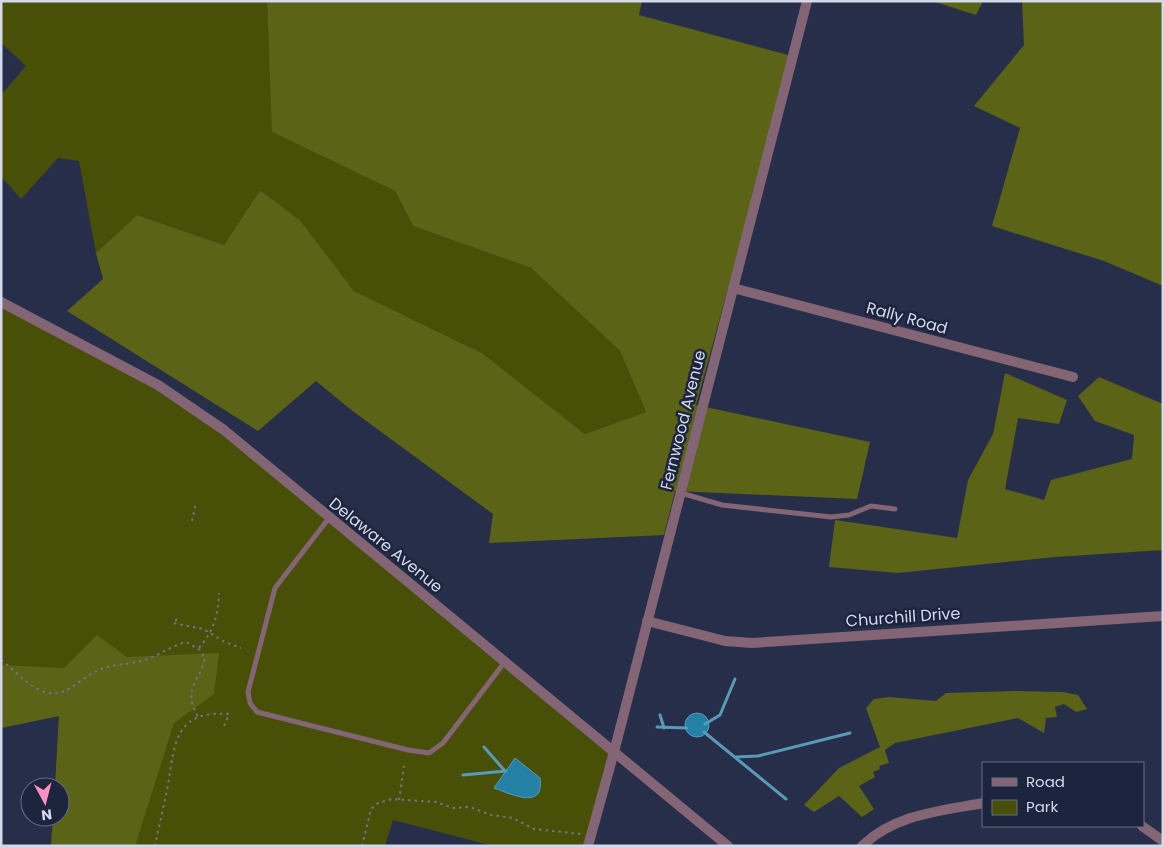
<svg xmlns="http://www.w3.org/2000/svg" width="1164" height="847" font-family="Poppins,sans-serif">
<style>
.green{fill:#485008}
.forest{fill:#5a6316}
.water{fill:#2480a4;stroke:#589bb9}
.lines{fill:none;stroke-linecap:round;stroke-linejoin:round}
.stream{stroke:#589bb9;stroke-width:3}
.path{stroke:#6d748b;stroke-width:2;stroke-dasharray:2.5 4;stroke-linecap:butt}
.lane{stroke:#836575;stroke-width:5}
.street{stroke:#836575;stroke-width:10}
.labels{text-anchor:middle;dominant-baseline:central;stroke-width:5;stroke-linejoin:round;paint-order:stroke}
.street-label{font-size:16px;fill:#d3d9ea;stroke:#1d243e}
</style>
<rect width="100%" height="100%" fill="#272e49"/>
<g class="green">
<path d="M1 1H267L273 132 395 191 413 226 531 268 620 351 646 412 585 434 482 353 354 291 300 220 260 190 224 245 137 215 96 253 79 161 58 158 21 199 1 176V95L26 66 1 43Z"/>
<path d="M1 304 175 396 614 752 588 846H493L393 820 385 846H51L53 817H60V787H55L59 716 1 728Z"/>
</g>
<g class="forest">
<path d="M267 1H642L639 15 792 56 696 405 870 442 857 499 675 491 664 535 489 543 493 514 350 409 316 381 258 431 67 311 103 279 96 253 137 215 224 245 260 190 300 220 354 291 482 353 585 434 646 412 620 351 531 268 413 226 395 191 272 132Z"/>
<path d="M932 1H983L976 15Z"/>
<path d="M1022 1H1163V286L1104 261 992 226 1020 128 974 106 1024 45Z"/>
<path d="M1005 373 1067 400 1059 424 1018 418 1005 489 1044 500 1051 480 1132 459 1134 435 1095 421 1078 396 1099 377 1163 404V550L1055 557 898 573 829 567 835 520 957 538 968 480 993 434Z"/>
<path d="M97 635 127 657 219 653 214 694 174 723 135 846H51L53 817H60V787H55L59 716 1 728V665L64 668Z"/>
<path d="M1014 691 1063 692 1078 695 1087 709 1076 712 1064 704 1055 707 1057 717 1046 718 1044 733 1018 718 895 743 885 750 889 763 879 766 880 769 873 772 875 777 859 786 874 809 862 817 839 796 814 812 804 805 839 768 880 747 866 708 874 699 889 697 936 701 946 693Z"/>
</g>
<g class="water">
<circle cx="697" cy="725" r="12"/>
<path d="M515 758 540 778C545 811 511 794 494 788Z"/>
</g>
<g class="lines">
<g class="stream">
<path d="M660 715 664 728"/>
<path d="M705 724 720 715 735 679"/>
<path d="M657 727 687 728"/>
<path d="M704 732 786 799"/>
<path d="M484 747 505 771"/>
<path d="M736 757 758 756 850 733"/>
<path d="M463 775 506 771"/>
</g>
<g class="path">
<path d="M192 521 196 502"/>
<path d="M177 619 173 623 203 629 225 642 241 648"/>
<path d="M199 648C214 630 218 616 219 593"/>
<path d="M1 660C15 670 28 687 45 692 67 699 80 677 99 670 114 663 132 665 148 659 161 654 173 645 186 642L200 650 205 658C199 685 182 687 198 717"/>
<path d="M399 800 404 766"/>
<path d="M155 846C159 826 164 805 168 785 175 742 175 710 229 714L224 726"/>
<path d="M362 846 371 809 378 803 392 799 436 802 453 808 470 807 491 815 513 818 534 829 581 834"/>
</g>
<g class="lane">
<path d="M681 493 722 505 831 517 849 515 871 506 895 509"/>
<path d="M329 518 275 588 248 692 250 703 257 712 408 750 429 753 443 743 504 663"/>
</g>
<g class="street">
<path d="M733 288 1073 377"/>
<path d="M1 302 158 385 224 430 728 846"/>
<path d="M647 621 725 641 752 643 1163 616"/>
<path d="M1142 826 1163 841"/>
<path d="M588 846 614 752 807 1"/>
<path d="M862 846C895 814 940 811 983 803"/>
</g>
</g>
<g class="labels">
<g class="street-label">
<text transform="translate(907 318) rotate(15)">Rally Road</text>
<text transform="translate(683 420) rotate(-76)">Fernwood Avenue</text>
<text transform="translate(386 545) rotate(39)">Delaware Avenue</text>
<text transform="translate(903 617) rotate(-4)">Churchill Drive</text>
</g>
</g>
<rect width="1164" height="847" fill="none" stroke="#d3d9ea" stroke-width="5"/>
<rect x="982" y="762" width="162" height="65" fill="#1d243e" stroke="#666c83"/>
<rect x="992" y="778" width="25" height="8" fill="#836575" stroke="#666c83"/>
<text x="1026" y="787" font-size="15" fill="#d3d9ea">Road</text>
<rect x="992" y="800" width="25" height="15" fill="#485008" stroke="#666c83"/>
<text x="1026" y="812" font-size="15" fill="#d3d9ea">Park</text>
<g transform="translate(45 802) rotate(173)"><circle r="24" fill="#1d243e" stroke="#666c83"/>
<path d="M0-4L9 19L0 12L-9 19Z" fill="#fb8fc4"/>
<text y="-8" font-size="14" font-weight="bold" text-anchor="middle" fill="#d3d9ea">N</text>
</g>
</svg>
